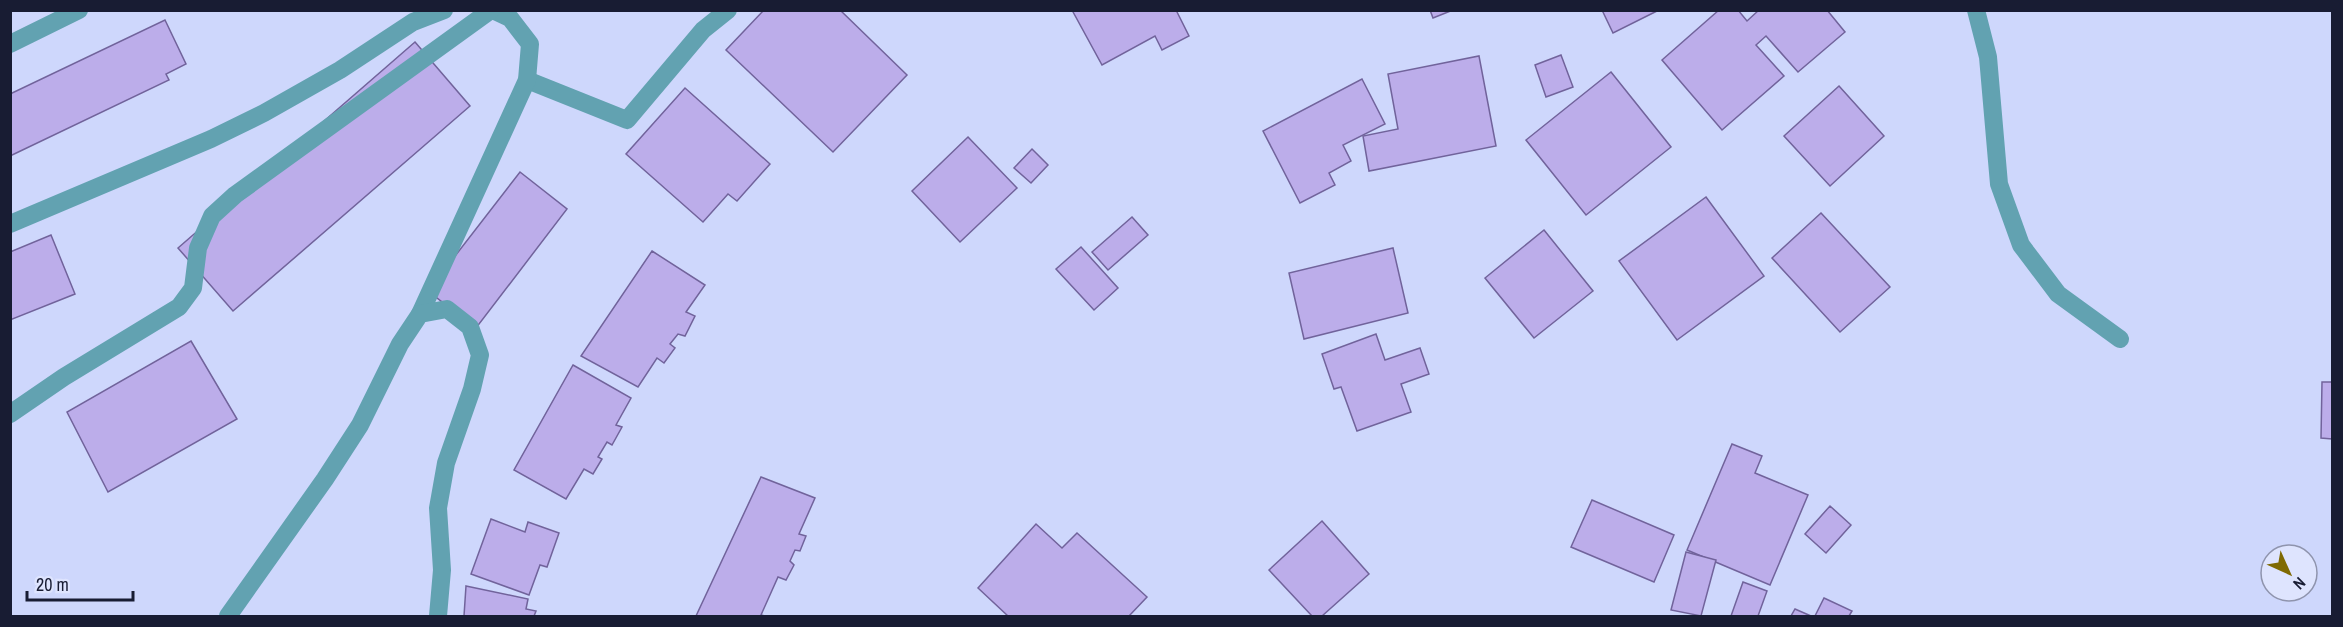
<svg xmlns="http://www.w3.org/2000/svg" width="2343" height="627" font-family="'Archivo Narrow',sans-serif">
<style>
.building{fill:#bcadea;stroke:#71639b;stroke-width:1.5}
.lines{fill:none;stroke-linecap:round;stroke-linejoin:round}
.street{stroke:#62a2b1;stroke-width:18}
</style>
<rect width="100%" height="100%" fill="#ced7fc"/>
<g class="building">
<path d="M764 10H840L907 75 833 152 726 50Z"/>
<path d="M1072 10H1176L1189 36 1162 50 1155 36 1102 65Z"/>
<path d="M1430 10H1453L1433 18Z"/>
<path d="M1602 10H1659L1613 33Z"/>
<path d="M1719 10H1738L1747 21 1759 10H1827L1845 32 1798 72 1766 36 1756 45 1784 76 1722 130 1662 60Z"/>
<path d="M165 20 186 64 166 74 169 80 10 156V94Z"/>
<path d="M415 42 470 106 233 311 178 248Z"/>
<path d="M1561 55 1573 87 1546 97 1535 65Z"/>
<path d="M1479 56 1496 146 1369 171 1363 136 1398 129 1388 74Z"/>
<path d="M1611 72 1671 147 1586 215 1526 140Z"/>
<path d="M1362 79 1385 124 1343 145 1351 161 1329 173 1335 185 1300 203 1263 131Z"/>
<path d="M1839 86 1884 136 1830 186 1784 136Z"/>
<path d="M685 88 770 164 737 201 728 194 703 222 626 154Z"/>
<path d="M968 137 1017 188 960 242 912 191Z"/>
<path d="M1032 149 1048 165 1031 183 1014 168Z"/>
<path d="M520 172 567 209 476 328 428 291Z"/>
<path d="M1706 197 1764 276 1677 340 1619 261Z"/>
<path d="M1821 213 1890 287 1840 332 1772 258Z"/>
<path d="M1132 217 1148 235 1108 270 1092 252Z"/>
<path d="M1544 230 1593 291 1534 338 1485 278Z"/>
<path d="M51 235 75 294 10 320V252Z"/>
<path d="M1081 247 1118 288 1094 310 1056 269Z"/>
<path d="M1393 248 1408 313 1304 339 1289 273Z"/>
<path d="M652 251 705 285 686 312 695 316 685 336 678 334 670 344 675 348 664 363 657 358 638 387 581 356Z"/>
<path d="M1376 334 1385 360 1420 348 1429 374 1401 384 1411 412 1357 431 1341 387 1334 389 1322 354Z"/>
<path d="M191 341 237 419 108 492 67 412Z"/>
<path d="M573 365 631 398 616 425 622 427 612 445 607 442 598 457 602 459 593 474 584 469 566 499 514 470Z"/>
<path d="M2322 382H2332V439L2321 438Z"/>
<path d="M1732 444 1762 456 1755 473 1808 495 1770 585 1687 550Z"/>
<path d="M761 477 815 498 799 534 806 536 800 551 795 550 790 561 794 565 786 580 778 577 761 615 765 616H696Z"/>
<path d="M1592 500 1674 535 1654 582 1571 547Z"/>
<path d="M1830 506 1851 525 1826 553 1805 534Z"/>
<path d="M491 519 525 532 528 522 559 533 547 567 540 565 529 595 471 574Z"/>
<path d="M1322 521 1369 574 1322 616H1312L1269 570Z"/>
<path d="M1036 524 1062 548 1077 533 1147 597 1129 616H1008L978 588Z"/>
<path d="M1686 552 1716 560 1701 616 1671 610Z"/>
<path d="M1743 582 1767 591 1758 616H1731Z"/>
<path d="M466 586 528 599 526 609 536 611 534 616H464Z"/>
<path d="M1824 598 1852 611 1849 616H1815Z"/>
<path d="M1795 609 1811 616H1791Z"/>
</g>
<g class="lines">
<g class="street">
<path d="M1976 10 1988 57 1999 184 2021 245 2058 294 2120 339"/>
<path d="M10 44 79 10"/>
<path d="M527 80 627 120 703 30 728 10"/>
<path d="M10 224 211 139 264 113 340 70 413 22 444 10"/>
<path d="M420 314 527 80 530 44 510 18 493 10"/>
<path d="M10 414 64 377 179 307 193 288 198 248 212 216 235 195 491 10"/>
<path d="M228 616 325 479 360 425 400 344 420 314 447 309 470 327 480 355 472 389 446 463 438 508 442 570 438 616"/>
</g>
</g>
<rect width="2343" height="627" fill="none" stroke="#181c33" stroke-width="24"/>
<g transform="translate(2289 573) rotate(135)"><circle r="28" fill="#dee4fe" stroke="#8f94ad" stroke-width="1.5"/>
<path d="M0-4.5L10 22L0 15L-10 22Z" fill="#7f6a03"/>
<text y="-9" font-size="16" font-weight="bold" text-anchor="middle" fill="#181c33">N</text>
</g>
<path d="M27 591v9h106v-9" fill="none" stroke="#181c33" stroke-width="3"/>
<text x="36" y="591" font-size="18" fill="#181c33" stroke="#dee4fe" stroke-width="4.5" paint-order="stroke">20 m</text>
</svg>
